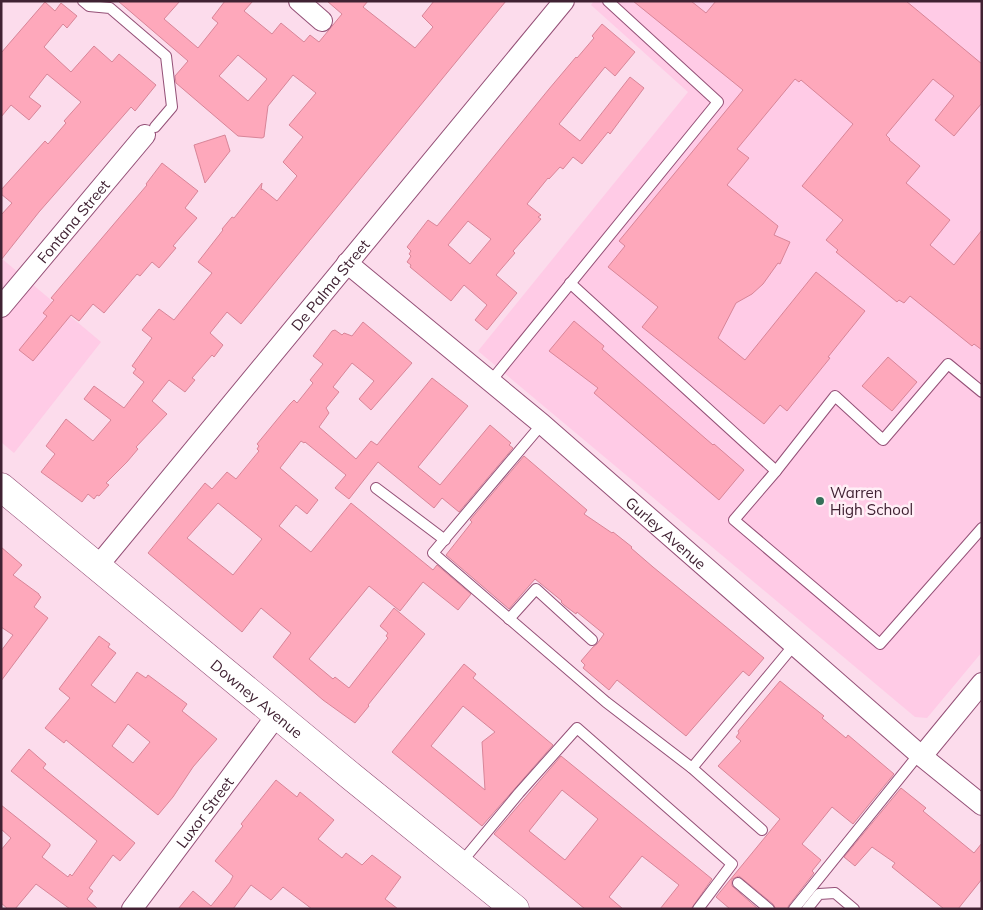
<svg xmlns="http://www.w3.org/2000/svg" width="983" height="910" font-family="Mulish,sans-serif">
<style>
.built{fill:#ffcbe6}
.building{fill:#fea8bb;stroke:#d88598;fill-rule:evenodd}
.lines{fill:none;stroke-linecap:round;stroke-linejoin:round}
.service-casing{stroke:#945077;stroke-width:12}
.minor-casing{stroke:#945077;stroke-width:22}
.secondary-casing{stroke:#945077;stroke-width:29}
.service{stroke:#fff;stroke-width:10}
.minor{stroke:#fff;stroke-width:20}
.secondary{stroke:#fff;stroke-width:28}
.poi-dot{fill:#356f58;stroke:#ffeef6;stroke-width:2}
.labels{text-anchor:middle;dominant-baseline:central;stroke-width:5;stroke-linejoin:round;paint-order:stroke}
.street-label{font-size:15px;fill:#402233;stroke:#ffeef6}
.poi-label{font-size:15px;fill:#402233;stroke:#ffeef6;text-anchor:start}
</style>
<rect width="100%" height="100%" fill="#fcdcec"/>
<g class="built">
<path d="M594 1H982V652L927 718 915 717 478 351 688 92 591 5Z"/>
<path d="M1 258 19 273 1 295Z"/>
<path d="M32 284 101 342 14 453 1 442V320Z"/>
</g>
<g class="building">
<path d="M118 1H180L164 19 198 48 218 23 212 18 225 1H253L244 11 272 34 281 23 304 42 310 35 319 42 342 14 327 1H368L363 7 415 48 433 27 422 16 434 1H506L241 324 227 312 210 333 223 345 214 357 212 355 192 378 195 380 185 392 169 380 152 401 167 414 136 447 138 449 127 462 106 483 109 485 99 496 97 495 94 499 88 494 82 502 41 472 55 454 46 446 66 419 93 441 111 420 84 399 94 386 124 408 144 382 133 373 136 369 132 366 152 338 142 330 159 309 174 320 212 273 198 262 223 230 222 229 232 217 234 218 262 183 261 190 262 189 277 201 297 176 283 162 303 137 289 125 316 93 293 75 268 106 264 137 262 138 238 136 176 83 175 76 188 61ZM238 55 267 79 248 101 219 76Z"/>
<path d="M633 1H691L706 13 716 1H906L982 64V103L954 136 935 120 954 96 933 79 886 135 890 139 889 140 920 166 906 183 950 220 930 245 954 265 982 230V350L974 344 972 346 910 296 904 303 899 300 897 302 836 252 838 250 826 240 843 220 802 186 853 124 801 80 799 82 795 79 737 149 749 158 727 185 778 226 774 235 790 242 780 264 778 263 763 284 752 294 736 303 718 338 745 360 816 272 865 311 828 357 830 358 787 411 780 405 764 424 642 327 658 307 608 267 625 246 619 241 743 90Z"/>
<path d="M45 2 55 11 61 3 77 16 67 28 63 24 44 47 71 72 94 46 112 62 119 54 156 85 135 111 131 107 39 212 1 260V215L12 203 1 194V190L45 141 48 144 66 123 64 121 81 102 47 74 29 97 41 106 29 120 11 105 1 117V53Z"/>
<path d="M602 24 635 52 615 76 605 67 559 124 580 141 630 77 644 88 610 134 608 132 582 164 573 157 563 169 560 167 549 179 548 178 527 204 541 215 538 217 541 219 513 251 515 253 496 275 517 293 487 330 475 320 487 305 464 285 451 301 410 267 411 265 407 262 411 256 409 254 411 251 407 247 428 220 437 226 549 89 576 57 577 58 594 38 592 36ZM468 221 491 239 470 264 448 245Z"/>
<path d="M225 135 230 151 205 183 194 145Z"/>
<path d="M162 163 198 191 185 208 197 218 173 246 176 248 159 268 152 262 140 276 137 274 104 313 93 304 79 321 71 315 33 361 19 350 47 316 43 313 54 300 51 298 147 185 146 184Z"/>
<path d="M574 321 604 346 602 349 713 445 714 444 744 470 719 500 594 393 598 388 549 351Z"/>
<path d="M363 322 412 363 371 410 359 399 374 381 352 363 333 387 339 392 326 408 329 413 319 427 356 459 371 441 377 445 432 378 468 406 418 467 440 485 490 425 511 443 509 445 513 448 459 512 442 498 434 508 378 462 349 499 335 488 346 475 305 442 304 443 301 441 280 468 318 500 307 514 296 505 279 526 311 552 351 503 433 570 437 565 471 594 458 610 423 582 400 611 369 586 309 659 333 679 335 677 349 688 388 638 386 636 388 633 380 626 394 608 425 634 368 705 369 706 355 723 323 700 273 657 291 633 261 608 242 632 148 553 205 483 212 489 227 472 236 479 259 451 257 449 259 446 257 444 290 404 294 400 297 403 313 383 310 380 323 364 313 356 332 331 335 330 342 335 344 333 352 336ZM218 503 262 539 233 575 187 538Z"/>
<path d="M888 357 917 382 892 411 862 386Z"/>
<path d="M524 456 587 510 584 514 612 533 613 532 632 547 631 548 653 567 764 658 749 676 743 671 686 736 617 680 609 690 583 668 585 665 581 661 593 647 597 644 604 634 577 612 576 614 564 605 561 602 562 601 535 579 509 609 446 555 472 522 470 520Z"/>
<path d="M1 547 22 565 13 575 39 594V595L41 597 34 607 48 618 1 681V651L13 635 1 627Z"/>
<path d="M99 636 110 644 108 647 116 653 91 685 115 703 137 672 146 678 148 675 187 704 182 711 217 739 193 767 173 797 158 815 66 740 64 743 45 728 70 698 59 689ZM128 724 150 742 133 763 112 746Z"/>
<path d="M464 664 476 674 473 678 553 745 482 826 392 752ZM463 706 495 732 482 742 485 790 431 746Z"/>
<path d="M780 681 824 716 822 718 846 738 848 735 894 774 853 824 832 807 802 844 821 860 812 871 814 873 789 905 787 909H776L773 904 739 876 732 879V886L758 909H730L716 897 780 819 718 766 741 741 736 737 739 733 738 731Z"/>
<path d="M29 749 46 764 43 768 135 843 120 861 113 855 89 888 93 891 87 899 98 909H70L36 884 15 909H8L1 903V850L11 838 1 829V805L50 844V846L42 857 68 877 70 874 72 876 97 841 11 771Z"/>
<path d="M561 756 712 879 691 909H660L679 885 642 856 609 897 623 909H585L494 834ZM562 790 598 819 565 860 529 831Z"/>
<path d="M276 780 297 797 300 792 334 820 318 839 342 858 346 853 362 865 372 855 401 877 385 899 398 909H312L283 887 271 900 251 885 233 909H178L193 891 211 906 230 882 233 876 215 861 243 826 241 824Z"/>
<path d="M901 788 926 808 923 811 974 853 982 843V879L958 909H944L892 867 895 863 872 847 855 866 844 857Z"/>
</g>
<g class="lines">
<defs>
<g id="service">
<path d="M83 1 89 6 110 8 166 56 172 107 155 127"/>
<path d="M570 283 776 471"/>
<path d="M491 381 718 102 608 1"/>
<path d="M982 392 948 364 883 440 835 396 776 471 734 520 880 644 982 528"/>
<path d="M542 424 433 553 606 702 692 768 762 830"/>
<path d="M376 488 445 540"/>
<path d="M509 619 536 589 592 640"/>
<path d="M692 768 794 645"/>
<path d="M460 864 519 793 577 728 732 864 698 909"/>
<path d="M738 883 769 909"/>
<path d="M794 909 919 754"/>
<path d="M807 909 819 894 835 893 854 909"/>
</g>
<g id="minor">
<path d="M299 1 322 21"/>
<path id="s1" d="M347 263 542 424 919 754 982 805"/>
<path id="s2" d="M1 307 145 135"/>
<path id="s3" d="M97 567 564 1"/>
<path d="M922 756 982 683"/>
<path id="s4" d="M132 909 277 715"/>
</g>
<g id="secondary">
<path id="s5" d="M1 487 352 777 515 909"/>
</g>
</defs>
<use href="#service" class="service-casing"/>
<use href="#minor" class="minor-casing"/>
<use href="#secondary" class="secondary-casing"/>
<use href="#service" class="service"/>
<use href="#minor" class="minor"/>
<use href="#secondary" class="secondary"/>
</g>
<circle class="poi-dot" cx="820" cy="501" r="5"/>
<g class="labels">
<g class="street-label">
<text stroke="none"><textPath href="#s2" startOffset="112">Fontana Street</textPath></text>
<text stroke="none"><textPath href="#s3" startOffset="366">De Palma Street</textPath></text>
<text stroke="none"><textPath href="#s1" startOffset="418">Gurley Avenue</textPath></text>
<text stroke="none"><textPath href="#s5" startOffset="332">Downey Avenue</textPath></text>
<text stroke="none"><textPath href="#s4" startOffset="121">Luxor Street</textPath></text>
</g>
<g class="poi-label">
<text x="830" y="492">Warren<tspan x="830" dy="17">High School</tspan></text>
</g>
</g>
<rect width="983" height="910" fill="none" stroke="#402233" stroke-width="5"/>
</svg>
